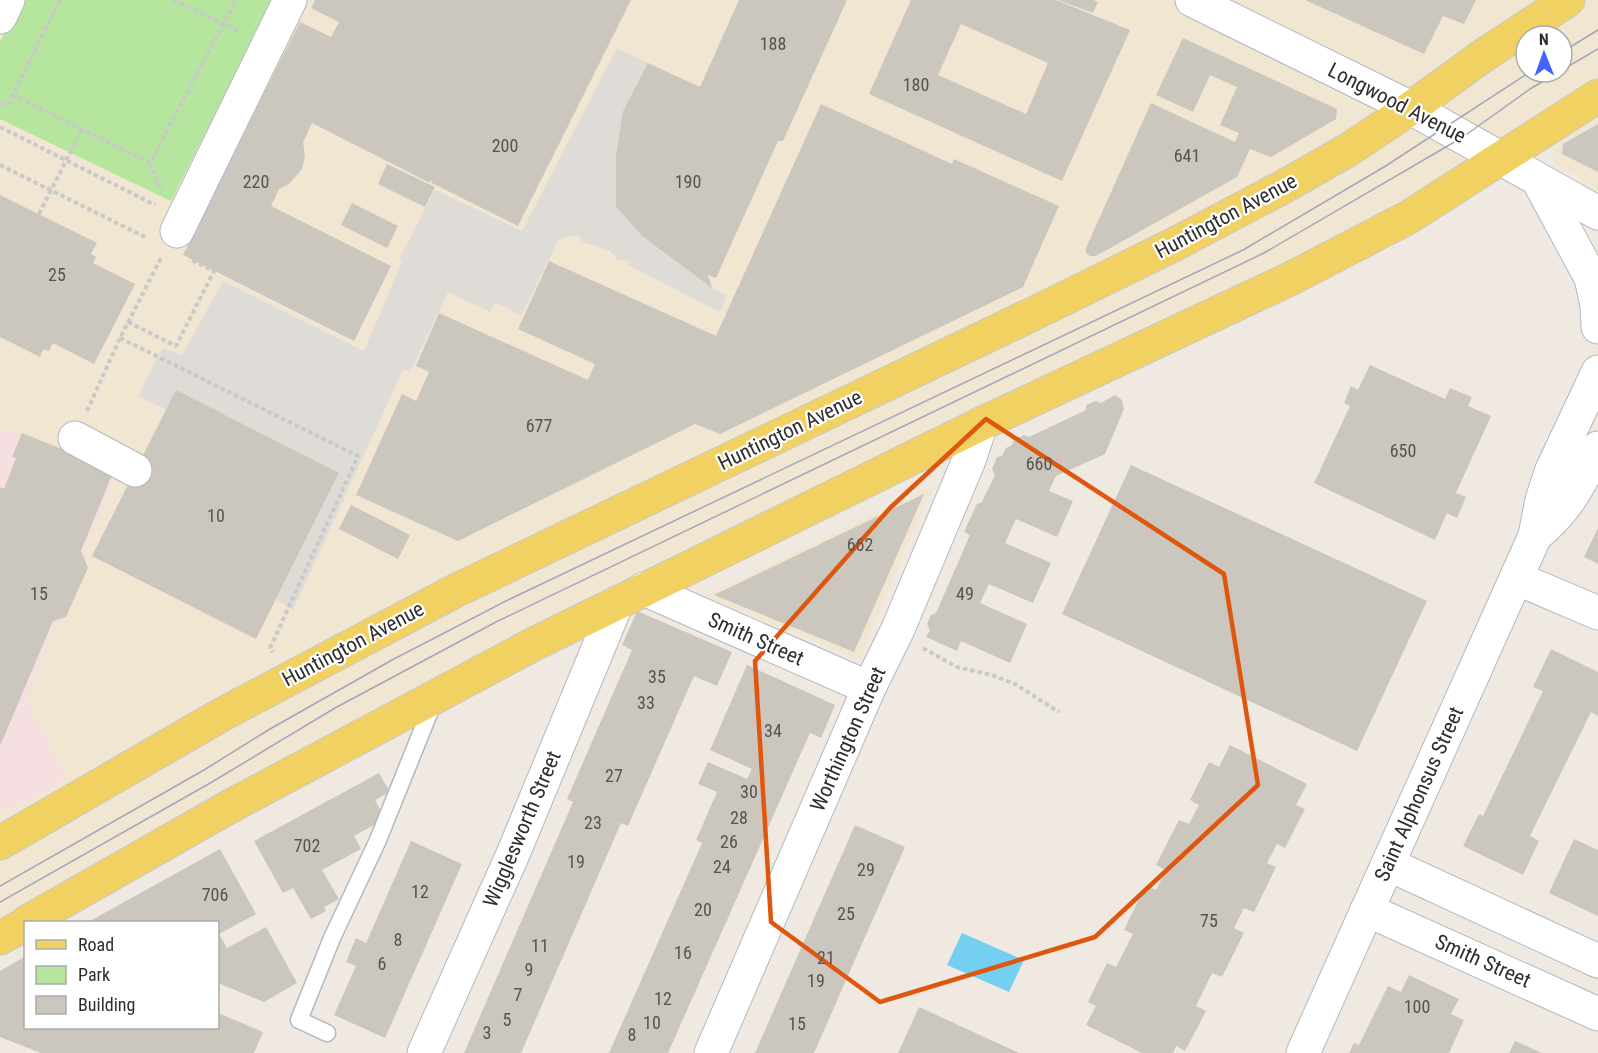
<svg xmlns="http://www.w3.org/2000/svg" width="1598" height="1053" font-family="'Roboto Condensed',sans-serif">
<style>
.education{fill:#f0e6d1;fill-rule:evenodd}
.medical{fill:#f5dfe0}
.green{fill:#b6e59e}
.plaza{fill:#dfdcd8}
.water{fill:#75cff0}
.building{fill:#cbc7bf;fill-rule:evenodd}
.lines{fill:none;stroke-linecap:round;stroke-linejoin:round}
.lane-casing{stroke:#b4b7c1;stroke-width:19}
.street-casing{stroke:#b4b7c1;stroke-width:35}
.secondary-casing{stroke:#b4b7c1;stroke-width:35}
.primary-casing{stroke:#c9c9c9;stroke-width:35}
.path{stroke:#c9c9c9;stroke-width:4;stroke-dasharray:4.5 3;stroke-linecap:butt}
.lane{stroke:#fff;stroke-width:16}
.street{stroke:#fff;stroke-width:33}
.secondary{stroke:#fff;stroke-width:33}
.primary{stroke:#f2d163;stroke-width:33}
.tram{stroke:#a3a6b8;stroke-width:1.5}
.marked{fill:none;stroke:#df570e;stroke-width:4.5;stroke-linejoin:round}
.labels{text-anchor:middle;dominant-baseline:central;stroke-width:4.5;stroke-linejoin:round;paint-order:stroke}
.number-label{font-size:18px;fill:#555452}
.street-label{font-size:21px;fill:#2e2e2e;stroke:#fff}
</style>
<rect width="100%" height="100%" fill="#efe9e1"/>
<g class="education">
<path d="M0 0H1598V96L1500 157 981 424 0 938ZM1526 36H1562V72H1526Z"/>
<path d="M1598 113V190L1554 162 1552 146 1560 136Z"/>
<path d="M933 485 859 660 706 596Z"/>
</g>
<path class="medical" d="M0 427 116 473 26 700 67 778 0 814Z"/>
<path class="green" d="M22 0H272L171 201 0 119V42Z"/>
<path class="plaza" d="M617 48 648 63 623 111 616 155V207L642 236 712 288 727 296 720 312 628 265 630 261 618 260 609 250 582 242 579 235 564 237 558 241 521 316 495 302 490 312 448 292 410 372 403 370 293 610 276 600 339 473 176 391 166 410 138 396 158 356 163 348 182 355 223 281 364 351 402 262 400 257 435 190 522 231Z"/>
<path class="water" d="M962 933 1024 960 1009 992 947 965Z"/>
<g class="building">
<path d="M315 0H631L518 226 432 183 431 179 430 183 312 123 303 142 305 156 302 169 289 184 279 189 271 206 391 266 354 341 183 255 300 22 331 37 339 22 311 8Z"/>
<path d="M739 0H847L783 141H778L716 278 708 275 712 288 642 236 616 207V155L623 111 648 63 700 87Z"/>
<path d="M911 0H1056L1130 30 1062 181 869 94ZM961 24 1048 63 1026 114 938 75Z"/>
<path d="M1058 0H1093L1098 2 1093 13Z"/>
<path d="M1305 0H1476L1464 24 1443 16 1424 54Z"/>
<path d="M1183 38 1337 109 1336 119 1271 157 1250 149 1237 177 1096 256H1090L1086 253V248L1151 103 1235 142 1239 133 1220 125 1237 87 1210 75 1193 112 1156 95Z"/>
<path d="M821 104 952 164 954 159 1059 206 1023 287 720 434 695 424 458 541 356 495 402 394 416 401 429 372 416 366 439 313 588 380 595 364 518 329 549 261 716 336Z"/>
<path d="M1598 124V172L1562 154 1563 144Z"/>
<path d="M387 164 435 187 425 207 378 184Z"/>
<path d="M0 195 97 243 91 254 96 257 93 263 135 284 94 364 53 343 49 351 43 349 40 357 0 337Z"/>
<path d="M352 203 398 226 387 248 341 225Z"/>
<path d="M1370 365 1445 399 1450 388 1472 397 1468 406 1491 416 1456 493 1466 497 1457 518 1447 513 1435 540 1314 483 1350 406 1344 403 1351 386 1358 390Z"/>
<path d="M176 390 339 473 256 639 92 556Z"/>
<path d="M1115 395 1122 400 1124 409 1105 454 1056 476 1049 491 1073 501 1057 537 1016 519 1005 543 1051 563 1033 603 989 584 980 603 1027 624 1010 663 961 641 957 651 926 637 930 630 927 624 931 615 936 613 970 535 964 532 977 504 982 502 995 475 992 469 997 457 1002 456 1006 448 1012 445 1014 440 1024 435 1029 437 1086 410V405L1096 401 1101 403Z"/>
<path d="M22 433 114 470 81 551 88 568 66 617 53 621 0 746V487L4 489 16 458 12 457Z"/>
<path d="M1131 465 1427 601 1357 751 1062 614Z"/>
<path d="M924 494 854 652 714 595Z"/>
<path d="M351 505 410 535 398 559 339 529Z"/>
<path d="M1598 528V564L1584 557Z"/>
<path d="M637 611 732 652 717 686 694 676 628 826 621 823 521 1053H464L573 802 567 799 632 650 622 645Z"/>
<path d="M1551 649 1598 672V716L1591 712 1530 836 1539 841 1523 875 1463 846 1479 814 1483 816 1543 691 1533 687Z"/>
<path d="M747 665 835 705 821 738 810 733 668 1053H609L702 843 696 840 717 792 698 784 708 762 747 779 752 769 710 750Z"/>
<path d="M1230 745 1307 784 1296 805 1305 809 1285 848 1277 844 1267 863 1276 867 1254 912 1244 908 1234 928 1244 933 1222 977 1212 973 1196 1006 1206 1011 1185 1051 1176 1046 1173 1053H1142L1086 1025 1096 1006 1088 1002 1107 963 1116 967 1133 934 1124 930 1146 885 1156 890 1166 870 1156 865 1179 820 1189 824 1199 805 1190 800 1209 762 1219 767Z"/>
<path d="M379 773 390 792 375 800 385 819 354 836 361 849 322 870 339 899 324 907 326 911 311 919 293 888 283 893 254 841Z"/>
<path d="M855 825 905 847 865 937 814 1053H755Z"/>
<path d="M1574 839 1598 850V916L1549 893Z"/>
<path d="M411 841 462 864 385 1038 334 1015 356 966 346 962 356 938 366 943Z"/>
<path d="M220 849 256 914 219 934 227 948 266 927 297 983 264 1002 218 983V922H88Z"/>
<path d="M26 956V1028H218V1013L263 1032 254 1053H41L0 1037V971Z"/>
<path d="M1409 975 1459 999 1451 1014 1464 1020 1449 1053H1349L1354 1043 1359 1045 1388 986 1401 992Z"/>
<path d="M919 1007 1019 1053H898Z"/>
<path d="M1515 1041 1542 1053H1509Z"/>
</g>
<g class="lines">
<defs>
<path id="lane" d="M327 1033 299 1020 332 938 378 840 434 701"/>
<g id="street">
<path d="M0 17 8 0"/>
<path d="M177 231 290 0"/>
<path d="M75 438 135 470"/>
<path d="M1516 578 1598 613"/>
<path d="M644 589 869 688"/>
<path d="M1388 864 1598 961"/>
<path d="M1367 910 1598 1014"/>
<path d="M424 1053 513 854 617 603"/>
</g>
<g id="secondary">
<path d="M1192 0 1411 108 1598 213"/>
<path d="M1538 180 1591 278 1597 305 1598 327"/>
<path d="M1535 536C1568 509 1579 485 1598 448"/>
<path d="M711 1053 869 688 898 629 969 460 981 424"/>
<path d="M1303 1053 1535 536 1542 500 1551 472 1598 372"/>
</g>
<g id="primary">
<path d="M0 843 221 715 455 591 1041 310 1175 244 1283 187 1348 150 1411 108 1484 55 1568 0"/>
<path d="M27 922 229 807 534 644 981 424 1292 278 1409 217 1598 96"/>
<path d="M0 938 26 924"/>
</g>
</defs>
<use href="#lane" class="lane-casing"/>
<use href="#street" class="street-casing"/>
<use href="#secondary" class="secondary-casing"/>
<use href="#primary" class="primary-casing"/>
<g class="path">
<path d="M60 0 13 95 150 163 236 0"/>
<path d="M173 0 240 32"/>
<path d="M0 104H8L13 95"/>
<path d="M0 127 155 205"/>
<path d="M150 163 157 183 163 189"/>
<path d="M0 165 147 238"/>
<path d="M39 214 82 129"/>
<path d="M128 322 176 346 214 271 189 259"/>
<path d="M120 338 358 456 270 648 273 652"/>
<path d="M87 411 120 338 162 256"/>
<path d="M923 648 957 667 992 675 1015 684 1059 712"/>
</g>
<use href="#lane" class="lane"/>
<use href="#street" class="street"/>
<use href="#secondary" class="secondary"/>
<use href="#primary" class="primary"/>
<g class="tram">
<path d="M1562 52 1598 30"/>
<path d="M1562 70 1598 49"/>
<path d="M0 886 204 770 270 729 392 660 510 599 1243 250 1384 167 1530 72"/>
<path d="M0 902 212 782 335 708 496 622 1264 253 1463 137 1530 89 1559 72"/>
</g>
</g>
<path class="marked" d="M986 419 1224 574 1258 785 1095 937 880 1002 771 922 755 661 890 508Z"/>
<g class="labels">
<g class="number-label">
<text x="773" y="43">188</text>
<text x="916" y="84">180</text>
<text x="505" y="145">200</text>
<text x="1187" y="155">641</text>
<text x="256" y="181">220</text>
<text x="688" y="181">190</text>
<text x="57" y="274">25</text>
<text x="539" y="425">677</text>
<text x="1403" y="450">650</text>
<text x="1039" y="463">660</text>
<text x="216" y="515">10</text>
<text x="860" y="544">662</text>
<text x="39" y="593">15</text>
<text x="965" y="593">49</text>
<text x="657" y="676">35</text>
<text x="646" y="702">33</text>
<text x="773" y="730">34</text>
<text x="614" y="775">27</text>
<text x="749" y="791">30</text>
<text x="739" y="817">28</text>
<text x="593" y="822">23</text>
<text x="729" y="841">26</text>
<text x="307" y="845">702</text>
<text x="576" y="861">19</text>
<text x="722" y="866">24</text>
<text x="866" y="869">29</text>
<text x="420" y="891">12</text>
<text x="215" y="894">706</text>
<text x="703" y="909">20</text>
<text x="846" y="913">25</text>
<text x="1209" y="920">75</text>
<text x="398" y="939">8</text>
<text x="540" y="945">11</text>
<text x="683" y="952">16</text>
<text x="826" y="957">21</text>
<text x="382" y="963">6</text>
<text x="529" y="969">9</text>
<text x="816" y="980">19</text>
<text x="518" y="994">7</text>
<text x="663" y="998">12</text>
<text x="1417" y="1006">100</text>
<text x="507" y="1019">5</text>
<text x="652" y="1022">10</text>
<text x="797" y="1023">15</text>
<text x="487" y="1032">3</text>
<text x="632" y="1034">8</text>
</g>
<g class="street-label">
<text transform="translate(1397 103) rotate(27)">Longwood Avenue</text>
<text transform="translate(1226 216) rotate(-28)">Huntington Avenue</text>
<text transform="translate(790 430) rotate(-26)">Huntington Avenue</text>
<text transform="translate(756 639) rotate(24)">Smith Street</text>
<text transform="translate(353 644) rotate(-28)">Huntington Avenue</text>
<text transform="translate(848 739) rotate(-66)">Worthington Street</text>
<text transform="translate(1419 794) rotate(-66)">Saint Alphonsus Street</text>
<text transform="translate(522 829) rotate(-67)">Wigglesworth Street</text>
<text transform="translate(1483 961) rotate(24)">Smith Street</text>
</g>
</g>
<rect x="24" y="921" width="195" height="108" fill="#ffffff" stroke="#ababab" stroke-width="1.5"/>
<rect x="36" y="940" width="30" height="9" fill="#f2d163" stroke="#ababab" stroke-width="1.5"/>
<text x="78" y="951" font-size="18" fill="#2e2e2e">Road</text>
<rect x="36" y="966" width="30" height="18" fill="#b6e59e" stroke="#ababab" stroke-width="1.5"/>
<text x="78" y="981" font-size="18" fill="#2e2e2e">Park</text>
<rect x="36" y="996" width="30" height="18" fill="#cbc7bf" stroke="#ababab" stroke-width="1.5"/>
<text x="78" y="1011" font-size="18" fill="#2e2e2e">Building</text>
<g transform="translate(1544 54) rotate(359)"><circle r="28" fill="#ffffff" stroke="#ababab" stroke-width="1.5"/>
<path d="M0-4.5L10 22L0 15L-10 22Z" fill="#4264fb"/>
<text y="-9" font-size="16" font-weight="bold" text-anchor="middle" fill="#2e2e2e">N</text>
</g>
</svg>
